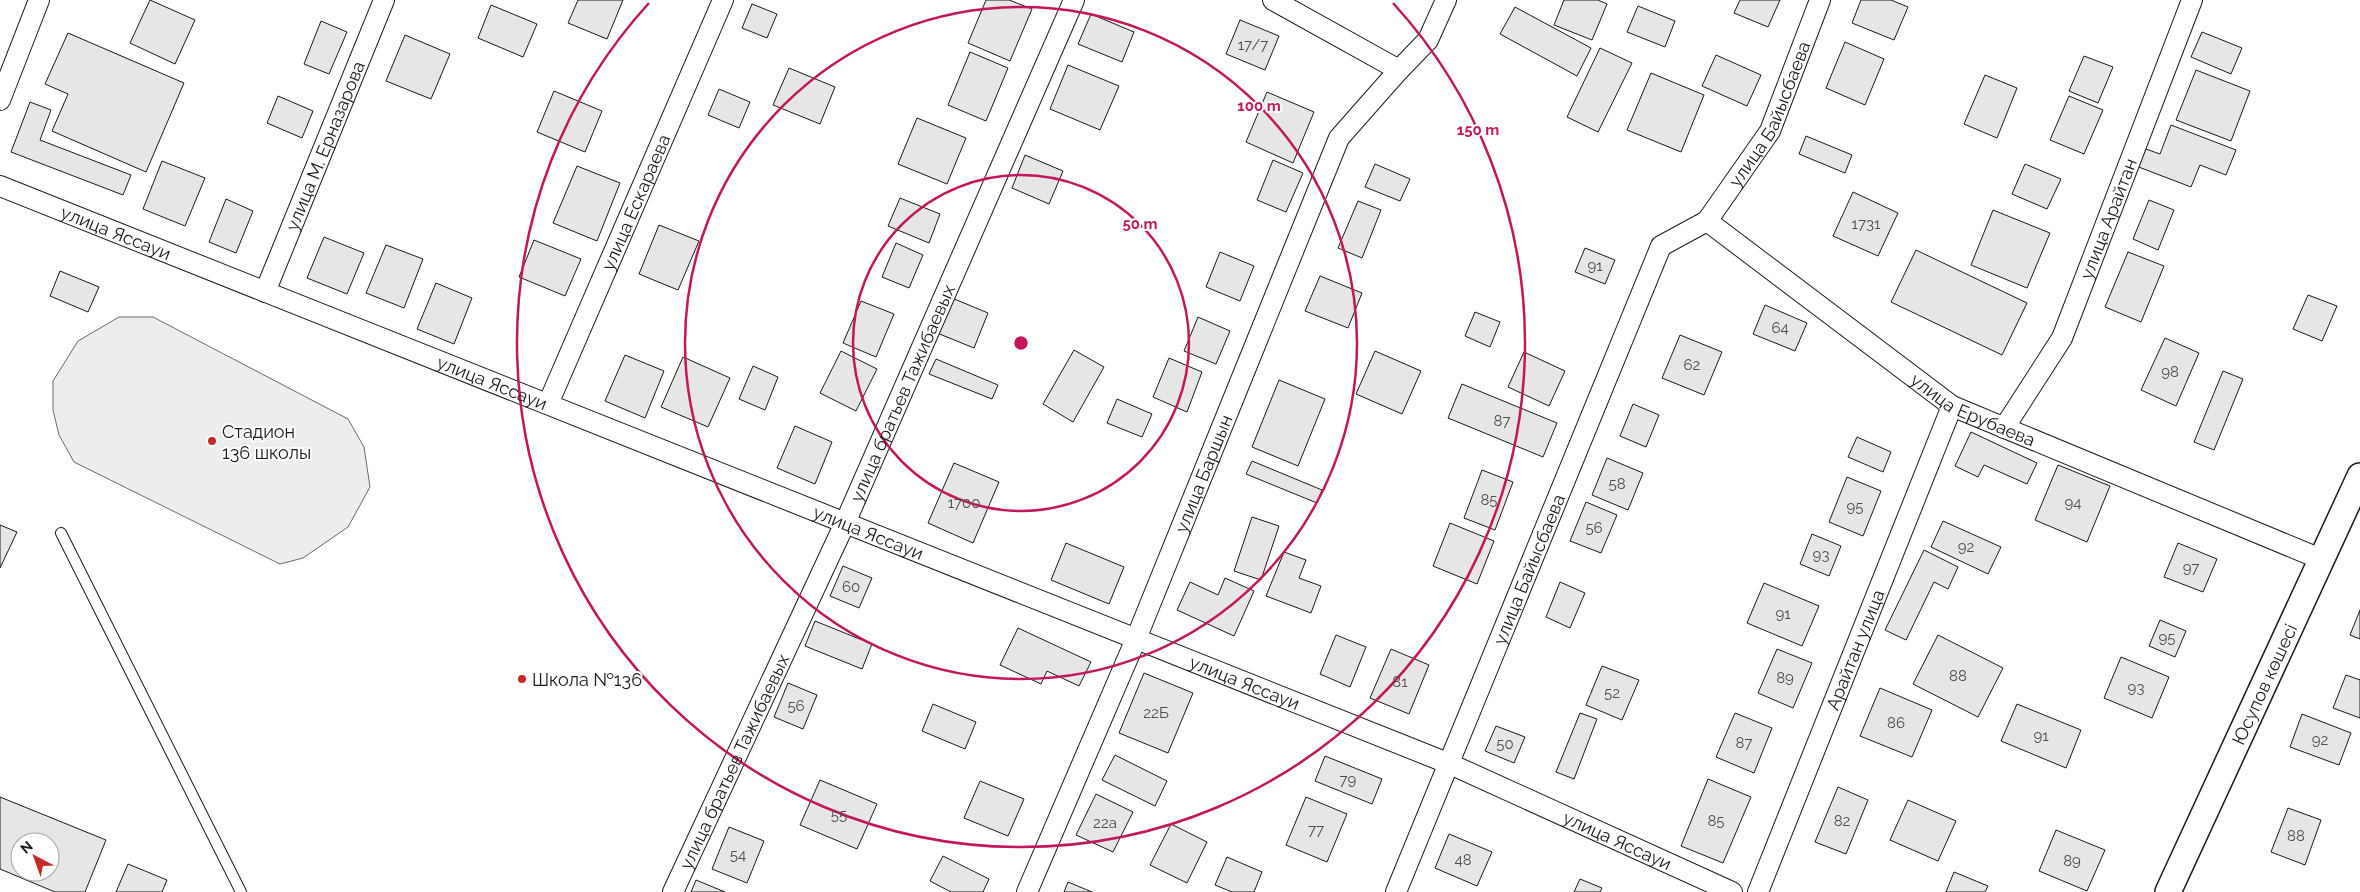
<svg xmlns="http://www.w3.org/2000/svg" width="2360" height="892" font-family="Raleway,sans-serif">
<style>
.green{fill:#ededed;stroke:#6a6a6a}
.building{fill:#e6e6e6;stroke:#1a1a1a;fill-rule:evenodd}
.lines{fill:none;stroke-linecap:round;stroke-linejoin:round}
.service-casing{stroke:#1a1a1a;stroke-width:12}
.minor-casing{stroke:#1a1a1a;stroke-width:22}
.tertiary-casing{stroke:#1a1a1a;stroke-width:28}
.service{stroke:#fff;stroke-width:10}
.minor{stroke:#fff;stroke-width:20}
.tertiary{stroke:#fff;stroke-width:25}
.ring{fill:none;stroke:#c2185b;stroke-width:2.5}
.poi-dot{fill:#c62828;stroke:#fff;stroke-width:2}
.labels{text-anchor:middle;dominant-baseline:central;stroke-width:4;stroke-linejoin:round;paint-order:stroke}
.number-label{font-size:15px;fill:#4d4d4d}
.street-label{font-size:18px;fill:#1a1a1a;stroke:#fff}
.poi-label{font-size:18px;fill:#1a1a1a;stroke:#fff;text-anchor:start}
.centre{fill:#c2185b;stroke:#fff;stroke-width:2.5}
.ring-label{font-size:15px;text-anchor:middle;font-weight:bold;fill:#c2185b;stroke:#fff;stroke-width:4;stroke-linejoin:round;paint-order:stroke}
</style>
<rect width="100%" height="100%" fill="#fff"/>
<path class="green" d="M119 317H153L348 419 364 447 370 487 348 527 303 558 280 564 74 462 59 435 53 410V381L78 341Z"/>
<g class="building">
<path d="M150 0 195 20 175 64 130 43Z"/>
<path d="M578 0H623L607 39 568 23Z"/>
<path d="M986 0H1009L1032 9 1010 61 968 43Z"/>
<path d="M1564 0H1598L1607 4 1592 40 1554 25Z"/>
<path d="M1740 0H1780L1768 27 1734 13Z"/>
<path d="M1861 0H1891L1908 7 1894 40 1852 23Z"/>
<path d="M752 4 777 14 767 38 742 28Z"/>
<path d="M491 5 537 24 523 57 478 38Z"/>
<path d="M1638 6 1675 21 1665 47 1627 32Z"/>
<path d="M1515 7 1591 48 1577 76 1500 34Z"/>
<path d="M1091 14 1134 32 1122 62 1078 44Z"/>
<path d="M1240 20 1279 36 1265 70 1226 54Z"/>
<path d="M321 21 347 32 329 74 304 64Z"/>
<path d="M2202 32 2242 48 2231 74 2191 57Z"/>
<path d="M68 33 184 83 146 172 52 131 68 94 45 84Z"/>
<path d="M405 35 450 54 431 99 386 81Z"/>
<path d="M1845 42 1884 59 1865 105 1826 88Z"/>
<path d="M1600 48 1632 63 1598 132 1567 117Z"/>
<path d="M970 52 1008 68 986 121 948 105Z"/>
<path d="M1716 55 1761 75 1747 106 1702 86Z"/>
<path d="M2084 56 2113 67 2098 103 2069 91Z"/>
<path d="M1068 65 1119 86 1100 130 1050 109Z"/>
<path d="M789 68 835 87 820 124 773 105Z"/>
<path d="M2196 70 2250 91 2231 141 2176 120Z"/>
<path d="M1651 73 1704 95 1681 152 1627 130Z"/>
<path d="M1985 75 2017 88 1997 138 1964 124Z"/>
<path d="M719 89 750 102 739 128 708 115Z"/>
<path d="M554 91 602 111 585 152 537 132Z"/>
<path d="M1267 92 1314 112 1293 163 1246 142Z"/>
<path d="M278 96 313 111 302 138 267 123Z"/>
<path d="M2069 96 2103 110 2084 154 2050 140Z"/>
<path d="M30 102 51 110 40 140 131 175 123 195 11 152Z"/>
<path d="M917 118 966 138 947 184 898 164Z"/>
<path d="M2171 125 2236 150 2226 175 2200 165 2191 187 2136 166 2143 148 2160 154Z"/>
<path d="M1806 136 1852 155 1845 173 1799 154Z"/>
<path d="M1025 155 1063 171 1049 204 1012 188Z"/>
<path d="M1273 160 1303 173 1286 212 1257 200Z"/>
<path d="M162 161 205 178 185 226 143 209Z"/>
<path d="M1375 164 1410 179 1400 201 1365 187Z"/>
<path d="M2025 164 2061 179 2047 209 2012 194Z"/>
<path d="M577 166 620 183 597 241 553 223Z"/>
<path d="M1853 192 1898 213 1878 256 1833 236Z"/>
<path d="M900 198 940 214 929 243 888 226Z"/>
<path d="M226 199 253 211 236 253 209 242Z"/>
<path d="M2149 200 2174 210 2158 250 2133 239Z"/>
<path d="M1358 201 1381 210 1362 258 1338 248Z"/>
<path d="M1993 210 2050 233 2027 288 1971 265Z"/>
<path d="M659 225 699 241 678 290 639 274Z"/>
<path d="M324 237 364 253 347 294 307 278Z"/>
<path d="M534 240 581 259 565 296 519 277Z"/>
<path d="M896 243 923 255 909 288 882 277Z"/>
<path d="M386 245 423 259 404 308 366 293Z"/>
<path d="M1585 248 1615 260 1605 284 1575 272Z"/>
<path d="M1916 250 2027 303 2002 355 1891 302Z"/>
<path d="M1220 252 1254 266 1240 301 1206 287Z"/>
<path d="M2128 252 2164 266 2141 322 2105 307Z"/>
<path d="M60 271 99 287 88 312 50 296Z"/>
<path d="M1320 276 1362 293 1348 328 1305 311Z"/>
<path d="M436 283 472 298 454 344 417 329Z"/>
<path d="M2308 295 2337 306 2322 341 2293 329Z"/>
<path d="M952 298 988 313 974 348 937 333Z"/>
<path d="M861 301 894 314 876 357 843 343Z"/>
<path d="M1765 305 1807 323 1795 351 1753 334Z"/>
<path d="M1475 312 1500 322 1490 347 1465 336Z"/>
<path d="M1198 317 1230 331 1216 364 1184 351Z"/>
<path d="M1680 335 1722 352 1704 395 1662 378Z"/>
<path d="M2165 338 2199 353 2176 406 2141 390Z"/>
<path d="M1074 350 1104 367 1073 422 1043 404Z"/>
<path d="M841 351 877 369 856 411 820 393Z"/>
<path d="M1375 351 1421 371 1402 414 1356 394Z"/>
<path d="M1524 352 1565 371 1549 406 1508 387Z"/>
<path d="M625 355 664 371 645 418 605 401Z"/>
<path d="M683 357 730 378 708 427 661 407Z"/>
<path d="M1169 358 1202 372 1187 412 1153 397Z"/>
<path d="M936 359 998 385 992 399 929 374Z"/>
<path d="M753 366 778 377 765 410 739 399Z"/>
<path d="M2223 371 2243 379 2214 450 2194 442Z"/>
<path d="M1279 380 1325 399 1298 466 1252 447Z"/>
<path d="M1462 384 1557 423 1543 457 1448 418Z"/>
<path d="M1117 399 1152 414 1142 437 1107 423Z"/>
<path d="M1633 404 1659 415 1646 447 1620 436Z"/>
<path d="M795 426 832 442 815 484 777 468Z"/>
<path d="M1971 432 2037 463 2027 484 1984 465 1978 477 1955 466Z"/>
<path d="M1857 437 1891 452 1883 472 1848 457Z"/>
<path d="M1607 458 1643 473 1628 510 1592 495Z"/>
<path d="M1252 461 1322 490 1317 503 1246 474Z"/>
<path d="M954 463 999 482 973 543 928 523Z"/>
<path d="M2058 465 2110 486 2087 542 2035 520Z"/>
<path d="M1482 470 1513 482 1495 530 1464 518Z"/>
<path d="M1847 477 1881 491 1863 536 1829 522Z"/>
<path d="M1586 502 1617 515 1601 553 1570 541Z"/>
<path d="M1252 517 1279 526 1261 580 1234 571Z"/>
<path d="M1943 521 2001 547 1988 574 1931 547Z"/>
<path d="M1450 523 1494 541 1477 584 1433 566Z"/>
<path d="M0 525 17 532 0 568Z"/>
<path d="M1812 534 1841 546 1829 576 1800 564Z"/>
<path d="M1066 543 1124 567 1109 604 1051 580Z"/>
<path d="M2178 543 2217 559 2203 592 2164 577Z"/>
<path d="M1924 550 1958 567 1948 589 1934 582 1906 640 1885 630Z"/>
<path d="M1284 552 1306 560 1299 578 1321 586 1311 613 1266 596Z"/>
<path d="M843 566 872 578 859 608 830 596Z"/>
<path d="M1225 578 1254 591 1234 636 1177 610 1190 582 1218 595Z"/>
<path d="M1560 582 1585 593 1570 628 1546 617Z"/>
<path d="M1764 583 1819 606 1802 646 1747 623Z"/>
<path d="M2360 610V639L2350 635Z"/>
<path d="M2160 620 2186 631 2175 657 2149 646Z"/>
<path d="M815 621 872 644 862 669 805 646Z"/>
<path d="M1018 628 1091 662 1079 686 1047 671 1041 684 1000 665Z"/>
<path d="M1336 635 1366 647 1350 687 1320 674Z"/>
<path d="M1938 635 2003 668 1978 717 1913 684Z"/>
<path d="M1391 649 1429 665 1409 714 1370 698Z"/>
<path d="M1777 649 1812 663 1793 708 1758 693Z"/>
<path d="M2121 657 2169 677 2152 718 2104 698Z"/>
<path d="M1602 666 1639 680 1622 720 1586 705Z"/>
<path d="M1144 673 1193 693 1168 753 1119 733Z"/>
<path d="M2346 675 2360 680V718L2333 708Z"/>
<path d="M788 683 817 695 803 729 774 717Z"/>
<path d="M1880 688 1932 710 1912 757 1860 736Z"/>
<path d="M933 704 976 722 965 749 922 731Z"/>
<path d="M2017 704 2081 730 2066 768 2001 741Z"/>
<path d="M1580 713 1597 719 1574 779 1556 772Z"/>
<path d="M1735 713 1772 728 1754 773 1716 757Z"/>
<path d="M2302 714 2351 733 2339 765 2290 747Z"/>
<path d="M1496 726 1525 737 1514 763 1485 751Z"/>
<path d="M1115 755 1167 781 1155 806 1102 780Z"/>
<path d="M1325 756 1382 779 1372 804 1315 781Z"/>
<path d="M1708 779 1751 797 1723 863 1681 846Z"/>
<path d="M820 780 877 804 857 849 800 825Z"/>
<path d="M980 781 1024 799 1008 836 964 818Z"/>
<path d="M1838 787 1868 800 1846 854 1815 842Z"/>
<path d="M1096 794 1133 812 1113 852 1076 835Z"/>
<path d="M0 797 106 840 85 892H55L0 869ZM20 842H50V872H20Z"/>
<path d="M1306 797 1347 814 1327 862 1286 845Z"/>
<path d="M1908 800 1956 821 1938 861 1890 840Z"/>
<path d="M2288 808 2321 820 2305 865 2271 852Z"/>
<path d="M1171 824 1207 842 1187 883 1150 865Z"/>
<path d="M729 827 764 841 747 883 712 869Z"/>
<path d="M2056 830 2105 850 2087 891 2039 871Z"/>
<path d="M1449 834 1492 852 1477 886 1435 868Z"/>
<path d="M943 856 989 879 983 892H951L930 881Z"/>
<path d="M1227 857 1262 872 1254 892H1232L1215 885Z"/>
<path d="M128 864 167 880 162 892H116Z"/>
<path d="M1954 872 1988 886 1985 892H1946Z"/>
<path d="M1580 879 1602 888 1600 892H1574Z"/>
<path d="M696 880 725 892H691Z"/>
<path d="M1068 882 1092 892H1064Z"/>
</g>
<g class="lines">
<defs>
<path id="service" d="M61 533 241 892"/>
<g id="minor">
<path d="M1273 0 1399 70 1428 40 1446 0"/>
<path d="M0 100 39 0"/>
<path id="s1" d="M0 186 1450 764 1732 892"/>
<path id="s2" d="M1707 221 1770 131 1820 0"/>
<path id="s3" d="M265 292 384 0"/>
<path id="s4" d="M548 404 723 0"/>
<path id="s5" d="M2004 428 2062 338 2192 0"/>
<path id="s6" d="M673 892 845 523 1074 0"/>
<path id="s7" d="M1027 892 1136 639 1339 138 1399 70"/>
<path id="s8" d="M1396 892 1661 246 1707 221 1952 406 2323 560"/>
<path id="s9" d="M1758 892 1952 406"/>
</g>
<g id="tertiary">
<path id="s10" d="M2168 892 2360 476"/>
</g>
</defs>
<use href="#service" class="service-casing"/>
<use href="#minor" class="minor-casing"/>
<use href="#tertiary" class="tertiary-casing"/>
<use href="#service" class="service"/>
<use href="#minor" class="minor"/>
<use href="#tertiary" class="tertiary"/>
</g>
<g class="ring">
<circle cx="1021" cy="343" r="168"/>
<circle cx="1021" cy="343" r="336"/>
<path d="M1393 3A504 504 0 1 1 649 3"/>
</g>
<g class="poi-dot">
<circle cx="212" cy="441" r="5"/>
<circle cx="522" cy="679" r="5"/>
</g>
<g class="labels">
<g class="number-label">
<text x="1253" y="45">17/7</text>
<text x="1866" y="224">1731</text>
<text x="1595" y="266">91</text>
<text x="1780" y="328">64</text>
<text x="1692" y="365">62</text>
<text x="2170" y="372">98</text>
<text x="1502" y="421">87</text>
<text x="1617" y="484">58</text>
<text x="1489" y="500">85</text>
<text x="964" y="503">1700</text>
<text x="2073" y="503">94</text>
<text x="1855" y="507">95</text>
<text x="1594" y="528">56</text>
<text x="1966" y="547">92</text>
<text x="1821" y="555">93</text>
<text x="2191" y="568">97</text>
<text x="851" y="587">60</text>
<text x="1783" y="614">91</text>
<text x="2167" y="638">95</text>
<text x="1958" y="676">88</text>
<text x="1785" y="678">89</text>
<text x="1400" y="682">81</text>
<text x="2136" y="688">93</text>
<text x="1612" y="693">52</text>
<text x="796" y="706">56</text>
<text x="1156" y="713">22Б</text>
<text x="1896" y="723">86</text>
<text x="2041" y="736">91</text>
<text x="2320" y="740">92</text>
<text x="1744" y="743">87</text>
<text x="1505" y="744">50</text>
<text x="1348" y="780">79</text>
<text x="839" y="815">55</text>
<text x="1716" y="821">85</text>
<text x="1842" y="821">82</text>
<text x="1105" y="823">22а</text>
<text x="1316" y="830">77</text>
<text x="2296" y="836">88</text>
<text x="738" y="855">54</text>
<text x="1463" y="860">48</text>
<text x="2072" y="861">89</text>
</g>
<g class="street-label">
<text stroke="none"><textPath href="#s2" startOffset="125">улица Байысбаева</textPath></text>
<text stroke="none"><textPath href="#s3" startOffset="158">улица М. Ерназарова</textPath></text>
<text stroke="none"><textPath href="#s4" startOffset="220">улица Ескараева</textPath></text>
<text stroke="none"><textPath href="#s5" startOffset="235">улица Арайтан</textPath></text>
<text stroke="none"><textPath href="#s1" startOffset="125">улица Яссауи</textPath></text>
<text stroke="none"><textPath href="#s1" startOffset="530">улица Яссауи</textPath></text>
<text stroke="none"><textPath href="#s6" startOffset="549">улица братьев Тажибаевых</textPath></text>
<text stroke="none"><textPath href="#s8" startOffset="1078">улица Ерубаева</textPath></text>
<text stroke="none"><textPath href="#s7" startOffset="454">улица Баршын</textPath></text>
<text stroke="none"><textPath href="#s1" startOffset="935">улица Яссауи</textPath></text>
<text stroke="none"><textPath href="#s8" startOffset="349">улица Байысбаева</textPath></text>
<text stroke="none"><textPath href="#s9" startOffset="261">Арайтан улица</textPath></text>
<text stroke="none"><textPath href="#s1" startOffset="1340">улица Яссауи</textPath></text>
<text stroke="none"><textPath href="#s10" startOffset="229">Юсупов көшесі</textPath></text>
<text stroke="none"><textPath href="#s6" startOffset="144">улица братьев Тажибаевых</textPath></text>
<text stroke="none"><textPath href="#s1" startOffset="1745">улица Яссауи</textPath></text>
</g>
<g class="poi-label">
<text x="222" y="431">Стадион<tspan x="222" dy="21">136 школы</tspan></text>
<text x="532" y="679">Школа №136</text>
</g>
</g>
<circle cx="1021" cy="343" r="8" class="centre"/>
<g class="ring-label">
<text x="1259" y="111">100 m</text>
<text x="1478" y="135">150 m</text>
<text x="1140" y="229">50 m</text>
</g>
<g transform="translate(35 857) rotate(319)"><circle r="24" fill="#ffffff" stroke="#a3a3a3"/>
<path d="M0-4L9 19L0 12L-9 19Z" fill="#c62828"/>
<text y="-8" font-size="14" font-weight="bold" text-anchor="middle" fill="#1a1a1a">N</text>
</g>
</svg>
